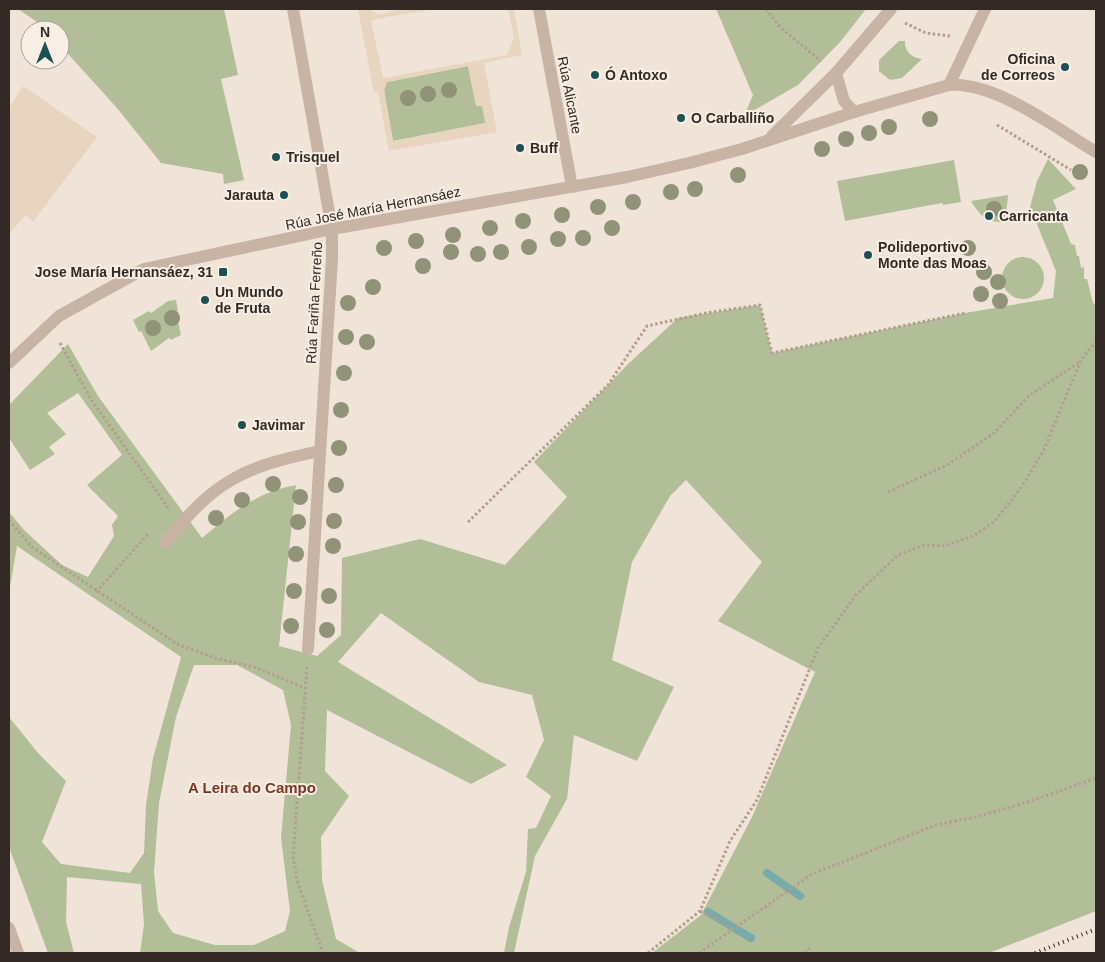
<svg xmlns="http://www.w3.org/2000/svg" width="1105" height="962" font-family="Helvetica,sans-serif">
<style>
.green{fill:#b2be98;fill-rule:evenodd}
.plaza{fill:#e8d5bf;fill-rule:evenodd}
.lines{fill:none;stroke-linecap:round;stroke-linejoin:round}
.stream{stroke:#77abac;stroke-width:8}
.path{stroke:#b39e8e;stroke-width:3;stroke-dasharray:2.5 2.5;stroke-linecap:butt}
.street{stroke:#c8b4a4;stroke-width:12}
.rail{stroke:#332a26;stroke-width:4;stroke-dasharray:1 4;stroke-linecap:butt}
.tree{fill:#919378}
.poi-dot{fill:#1c5153;stroke:#f8eee3;stroke-width:2}
.labels{text-anchor:middle;dominant-baseline:central;stroke-width:4;stroke-linejoin:round;paint-order:stroke}
.poi-label{font-size:14px;font-weight:bold;fill:#332a26;stroke:#f8eee3;text-anchor:start}
.street-label{font-size:14px;fill:#332a26;stroke:#f8eee3}
.neighbourhood-label{font-size:15px;font-weight:bold;fill:#803521;stroke:#f8eee3}
</style>
<rect width="100%" height="100%" fill="#f0e4d8"/>
<g class="green">
<path d="M18 9H224L238 75 221 79 244 180 224 184 223 174 161 163 117 108 60 45V30H49Z"/>
<path d="M716 9H866L841 41 798 85 744 116 753 95Z"/>
<path d="M899 41H905C904 51 912 58 922 59L902 78 890 80 879 71V60Z"/>
<path d="M468 66 476 105H482L486 123 393 141 384 90 387 82Z"/>
<path d="M1048 159 1076 189 1053 200 1071 244 1075 245 1077 256H1079L1081 268 1084 267V279H1087L1093 303 1096 305V911L989 953H652L701 915 752 817 815 672 718 621 762 562 686 480 670 496 632 562 612 660 674 687 637 761 574 735 567 799 535 856 514 953H504L509 927 526 872 528 829 536 828 551 796 526 777 544 740 532 695 479 682 381 613 338 662 507 765 471 784 327 710 325 771 349 796 321 837 322 880 336 939 360 953H140L144 924 141 884 67 877 66 922 74 953H48L9 847V717L38 753 66 781 42 842 61 864 130 873 144 853 146 805 153 758 181 657 17 546 9 593V512L24 530 62 565 88 577 114 536 112 525 118 516 87 485 122 455 78 393 47 413 66 434 49 447 55 454 30 470 9 438V405L68 344 98 396 202 538C233 512 255 493 296 485L279 646 317 656 341 635 342 558 420 539 505 565 567 497 534 462 628 364 678 318 760 305 772 353 965 313 1053 298 1056 271 1030 207 1037 181ZM194 665H237L283 690 291 725 281 838 290 911 285 931 254 945H215L173 933 158 911 154 872 159 803 176 717Z"/>
<path d="M954 160 961 202 943 205 942 203 845 221 837 181Z"/>
<path d="M1008 195 1006 215 1002 222C985 222 979 214 971 201Z"/>
<circle cx="1023" cy="278" r="21"/>
<path d="M176 300 178 311 176 312 181 335 171 340 169 338 151 351 141 331 139 332 133 320 149 311 151 313 168 301Z"/>
</g>
<g class="plaza">
<path d="M358 9H370L378 15 403 9H432L371 20 383 78 507 55 514 37 508 9H514L522 55 484 63 497 132 389 151 378 93H374ZM468 66 476 106H482L485 123 393 141 384 90 387 82Z"/>
<path d="M23 86 97 137 33 222 26 215 9 234V108Z"/>
</g>
<g class="lines">
<g class="stream">
<path d="M767 873 800 896"/>
<path d="M708 912 751 938"/>
</g>
<g class="path">
<path d="M766 9 780 27 821 61"/>
<path d="M905 23 926 33 950 36"/>
<path d="M997 125 1071 170"/>
<path d="M60 343 92 401 169 509"/>
<path d="M888 492 947 465 993 434 1029 396 1081 361"/>
<path d="M9 520 32 547 177 644 215 658 254 667 305 688"/>
<path d="M468 522 608 385 647 326 706 313 760 305 772 353 965 313"/>
<path d="M96 592 148 534"/>
<path d="M307 667 293 857 298 884 323 953"/>
<path d="M700 911 732 928"/>
<path d="M648 953 700 911 730 841 757 800 818 648 856 595 898 555 925 545 945 546 973 536 994 522 1021 488 1043 452 1081 360 1096 341"/>
<path d="M699 953 812 874 936 825 976 817 1031 801 1096 778"/>
<path d="M805 953 810 948"/>
</g>
<g class="street">
<path d="M293 9 332 229V259L308 649"/>
<path d="M539 9 572 187"/>
<path d="M836 73 844 101 854 112"/>
<path d="M949 85 985 9"/>
<path d="M772 136 836 73 891 9"/>
<path d="M9 363 59 316 144 269 332 229 627 177 689 163 742 149 854 112 949 85C997 82 1055 128 1096 152"/>
<path d="M165 543C215 480 243 467 320 451"/>
<path d="M9 928 18 953"/>
</g>
<path class="rail" d="M1035 953 1096 929"/>
</g>
<g class="tree">
<circle cx="449" cy="90" r="8"/>
<circle cx="428" cy="94" r="8"/>
<circle cx="408" cy="98" r="8"/>
<circle cx="930" cy="119" r="8"/>
<circle cx="889" cy="127" r="8"/>
<circle cx="869" cy="133" r="8"/>
<circle cx="846" cy="139" r="8"/>
<circle cx="822" cy="149" r="8"/>
<circle cx="1080" cy="172" r="8"/>
<circle cx="738" cy="175" r="8"/>
<circle cx="695" cy="189" r="8"/>
<circle cx="671" cy="192" r="8"/>
<circle cx="633" cy="202" r="8"/>
<circle cx="598" cy="207" r="8"/>
<circle cx="994" cy="209" r="8"/>
<circle cx="562" cy="215" r="8"/>
<circle cx="523" cy="221" r="8"/>
<circle cx="490" cy="228" r="8"/>
<circle cx="612" cy="228" r="8"/>
<circle cx="453" cy="235" r="8"/>
<circle cx="583" cy="238" r="8"/>
<circle cx="558" cy="239" r="8"/>
<circle cx="416" cy="241" r="8"/>
<circle cx="529" cy="247" r="8"/>
<circle cx="384" cy="248" r="8"/>
<circle cx="968" cy="248" r="8"/>
<circle cx="451" cy="252" r="8"/>
<circle cx="501" cy="252" r="8"/>
<circle cx="478" cy="254" r="8"/>
<circle cx="423" cy="266" r="8"/>
<circle cx="984" cy="272" r="8"/>
<circle cx="998" cy="282" r="8"/>
<circle cx="373" cy="287" r="8"/>
<circle cx="981" cy="294" r="8"/>
<circle cx="1000" cy="301" r="8"/>
<circle cx="348" cy="303" r="8"/>
<circle cx="172" cy="318" r="8"/>
<circle cx="153" cy="328" r="8"/>
<circle cx="346" cy="337" r="8"/>
<circle cx="367" cy="342" r="8"/>
<circle cx="344" cy="373" r="8"/>
<circle cx="341" cy="410" r="8"/>
<circle cx="339" cy="448" r="8"/>
<circle cx="273" cy="484" r="8"/>
<circle cx="336" cy="485" r="8"/>
<circle cx="300" cy="497" r="8"/>
<circle cx="242" cy="500" r="8"/>
<circle cx="216" cy="518" r="8"/>
<circle cx="334" cy="521" r="8"/>
<circle cx="298" cy="522" r="8"/>
<circle cx="333" cy="546" r="8"/>
<circle cx="296" cy="554" r="8"/>
<circle cx="294" cy="591" r="8"/>
<circle cx="329" cy="596" r="8"/>
<circle cx="291" cy="626" r="8"/>
<circle cx="327" cy="630" r="8"/>
</g>
<g class="poi-dot">
<circle cx="1065" cy="67" r="5"/>
<circle cx="595" cy="75" r="5"/>
<circle cx="681" cy="118" r="5"/>
<circle cx="520" cy="148" r="5"/>
<circle cx="276" cy="157" r="5"/>
<circle cx="284" cy="195" r="5"/>
<circle cx="989" cy="216" r="5"/>
<circle cx="868" cy="255" r="5"/>
<rect x="218" y="267" width="10" height="10" rx="2.5"/>
<circle cx="205" cy="300" r="5"/>
<circle cx="242" cy="425" r="5"/>
</g>
<g class="labels">
<g class="poi-label">
<text x="1055" y="59" text-anchor="end">Oficina<tspan x="1055" dy="16">de Correos</tspan></text>
<text x="605" y="75">Ó Antoxo</text>
<text x="691" y="118">O Carballiño</text>
<text x="530" y="148">Buff</text>
<text x="286" y="157">Trisquel</text>
<text x="274" y="195" text-anchor="end">Jarauta</text>
<text x="999" y="216">Carricanta</text>
<text x="878" y="247">Polideportivo<tspan x="878" dy="16">Monte das Moas</tspan></text>
<text x="213" y="272" text-anchor="end">Jose María Hernansáez, 31</text>
<text x="215" y="292">Un Mundo<tspan x="215" dy="16">de Fruta</tspan></text>
<text x="252" y="425">Javimar</text>
</g>
<g class="street-label">
<text transform="translate(570 95) rotate(79)">Rúa Alicante</text>
<text transform="translate(373 208) rotate(-11)">Rúa José María Hernansáez</text>
<text transform="translate(314 303) rotate(-87)">Rúa Fariña Ferreño</text>
</g>
<g class="neighbourhood-label">
<text x="252" y="787">A Leira do Campo</text>
</g>
</g>
<rect width="1105" height="962" fill="none" stroke="#332a26" stroke-width="20"/>
<g transform="translate(45 45)"><circle r="24" fill="#f8eee3" stroke="#a9a097"/>
<path d="M0-4L9 19L0 12L-9 19Z" fill="#1c5153"/>
<text y="-8" font-size="14" font-weight="bold" text-anchor="middle" fill="#332a26">N</text>
</g>
</svg>
